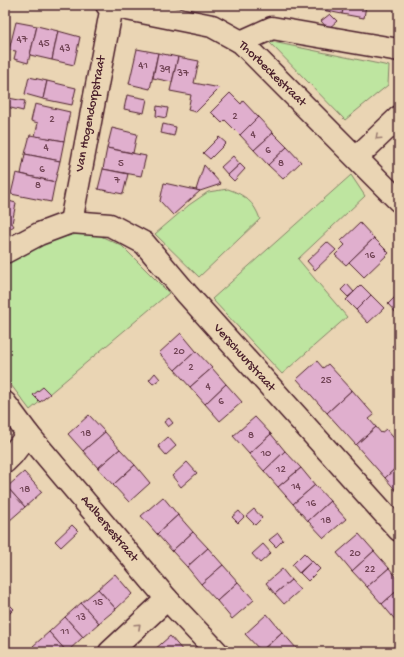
<svg xmlns="http://www.w3.org/2000/svg" width="404" height="657" font-family="'Gochi Hand',sans-serif">
<style>
.green{fill:#bee5a0;stroke:#848266}
.building{fill:#e0afce;stroke:#4a1f2b}
.lines{fill:none;stroke-linecap:round;stroke-linejoin:round}
.minor-casing{stroke:#4a1f2b;stroke-width:25}
.minor{stroke:#ead5b4;stroke-width:22}
.oneway{stroke:#9a7a70}
.labels{text-anchor:middle;dominant-baseline:central;stroke-width:3;stroke-linejoin:round;paint-order:stroke}
.number-label{font-size:11px;fill:#704354}
.street-label{font-size:13px;fill:#4a1f2b;stroke:#ead5b4}
</style>
<rect width="100%" height="100%" fill="#ead5b4"/>
<filter id="ink" filterUnits="userSpaceOnUse"><feTurbulence type="fractalNoise" baseFrequency=".025" numOctaves="2"/><feDisplacementMap in="SourceGraphic" scale="8" xChannelSelector="R" yChannelSelector="G"/><feConvolveMatrix kernelMatrix="1 2 1 2 8 2 1 2 1" color-interpolation-filters="sRGB"/></filter>
<g filter="url(#ink)">
<g class="green">
<path d="M268 41 389 66 388 85 345 120Z"/>
<path d="M351 175 365 196 298 259 347 317 282 374 212 299Z"/>
<path d="M228 189C245 195 254 202 260 219L199 277 155 234 189 205 208 192Z"/>
<path d="M90 231 122 246 169 293 30 410 5 377V265L42 242Z"/>
</g>
<g class="building">
<path d="M296 5H318L317 9Z"/>
<path d="M318 5H344L342 14 317 9Z"/>
<path d="M344 5H366L364 18 342 14Z"/>
<path d="M330 14 337 21 328 29 321 21Z"/>
<path d="M16 22 37 26 28 63 14 59 16 51 9 50Z"/>
<path d="M37 26 58 31 52 60 30 55Z"/>
<path d="M58 31 80 37 74 65 52 60Z"/>
<path d="M137 49 158 53 150 89 129 84Z"/>
<path d="M158 53 178 57 172 82 153 78Z"/>
<path d="M178 57 199 61 194 83 220 88 196 112 188 110 191 95 170 91Z"/>
<path d="M29 77 47 81 43 99 25 94Z"/>
<path d="M47 81 76 88 72 105 43 99Z"/>
<path d="M230 93 241 104 243 101 258 117 240 135 225 120 222 123 211 112Z"/>
<path d="M127 95 147 99 144 113 124 109Z"/>
<path d="M8 98 25 101 23 111 7 107Z"/>
<path d="M35 104 70 112 64 141 35 136 38 123 31 121Z"/>
<path d="M157 106 168 108 166 118 156 116Z"/>
<path d="M258 117 273 133 254 150 240 135Z"/>
<path d="M163 124 176 127 174 136 161 133Z"/>
<path d="M112 128 137 134 133 153 107 148Z"/>
<path d="M273 133 287 147 268 165 254 150Z"/>
<path d="M30 135 64 141 60 161 25 154Z"/>
<path d="M219 137 226 143 210 159 203 153Z"/>
<path d="M287 147 301 162 283 179 268 165Z"/>
<path d="M107 148 146 156 141 176 103 169Z"/>
<path d="M25 154 60 161 55 182 21 174Z"/>
<path d="M233 156 240 164 228 175 221 167Z"/>
<path d="M240 164 245 169 234 181 228 175Z"/>
<path d="M204 165 221 184 200 191 196 190Z"/>
<path d="M103 169 128 174 123 194 98 189Z"/>
<path d="M16 173 55 182 51 202 11 194Z"/>
<path d="M164 183 196 190 200 191 173 215 160 201Z"/>
<path d="M5 200 16 203 12 223 14 226 5 232Z"/>
<path d="M360 223 374 238 346 265 335 255 345 245 341 241Z"/>
<path d="M374 238 389 253 364 277 349 262Z"/>
<path d="M327 242 336 250 315 270 307 261Z"/>
<path d="M347 284 354 292 348 297 341 290Z"/>
<path d="M361 285 371 295 356 310 346 300Z"/>
<path d="M399 293V316L388 304Z"/>
<path d="M371 295 384 308 368 323 356 310Z"/>
<path d="M181 333 196 351 175 370 159 353Z"/>
<path d="M399 340V349L396 352 392 346Z"/>
<path d="M196 351 212 368 190 387 175 370Z"/>
<path d="M317 361 323 368 328 364 352 390 327 413 297 379Z"/>
<path d="M212 368 226 384 205 404 190 387Z"/>
<path d="M155 373 160 379 153 384 149 380Z"/>
<path d="M226 384 242 402 220 421 205 404Z"/>
<path d="M43 387 50 394 40 402 33 395Z"/>
<path d="M352 390 374 415 369 419 376 427 356 445 327 413Z"/>
<path d="M89 415 105 432 83 451 68 434Z"/>
<path d="M255 417 271 434 249 454 233 436Z"/>
<path d="M169 418 173 423 168 427 164 422Z"/>
<path d="M376 427 381 433 386 429 399 444V465L385 478 356 445Z"/>
<path d="M105 432 120 449 98 468 83 451Z"/>
<path d="M271 434 285 451 264 471 249 454Z"/>
<path d="M168 437 176 446 166 455 158 446Z"/>
<path d="M120 449 135 465 113 485 98 468Z"/>
<path d="M285 451 301 468 278 487 264 471Z"/>
<path d="M187 462 197 473 181 487 172 476Z"/>
<path d="M135 465 150 483 129 502 113 485Z"/>
<path d="M399 465V494L385 478Z"/>
<path d="M301 468 315 485 293 504 278 487Z"/>
<path d="M24 472 42 492 25 507 7 487Z"/>
<path d="M315 485 330 501 308 521 293 504Z"/>
<path d="M7 487 25 507 9 521 5 517V490Z"/>
<path d="M163 497 178 515 157 534 141 516Z"/>
<path d="M330 501 346 519 324 538 308 521Z"/>
<path d="M254 509 262 518 255 525 246 516Z"/>
<path d="M239 511 244 517 238 523 232 517Z"/>
<path d="M178 515 193 532 172 551 157 534Z"/>
<path d="M72 525 78 531 61 547 55 541Z"/>
<path d="M193 532 208 548 187 567 172 551Z"/>
<path d="M278 533 283 540 276 547 269 540Z"/>
<path d="M359 534 374 551 352 571 337 553Z"/>
<path d="M263 544 271 553 260 563 252 554Z"/>
<path d="M208 548 223 565 201 584 187 567Z"/>
<path d="M374 551 389 568 367 587 352 571Z"/>
<path d="M304 553 312 561 299 573 292 565Z"/>
<path d="M312 561 320 569 308 581 300 573Z"/>
<path d="M223 565 238 582 217 601 201 584Z"/>
<path d="M389 568 399 580V589L382 604 367 587Z"/>
<path d="M282 569 291 580 275 594 266 583Z"/>
<path d="M115 574 132 594 116 609 98 589Z"/>
<path d="M291 580 300 590 284 604 275 594Z"/>
<path d="M238 582 254 600 232 619 217 601Z"/>
<path d="M98 589 116 609 99 623 81 603Z"/>
<path d="M399 589V620L397 622 382 604Z"/>
<path d="M7 602 14 609 8 615 5 612V604Z"/>
<path d="M81 603 99 623 83 637 65 617Z"/>
<path d="M267 614 282 632 261 651 245 634Z"/>
<path d="M65 617 83 637 67 652 49 632Z"/>
<path d="M49 632 67 652H38L33 646Z"/>
<path d="M282 632 297 649 294 652H261Z"/>
<path d="M170 636 184 652H154L153 651Z"/>
</g>
<g class="lines">
<defs>
<g id="minor">
<path d="M107 5 212 26 241 42 399 201"/>
<path d="M241 42 272 28 399 50"/>
<path d="M357 157 399 117"/>
<path d="M71 222 112 6"/>
<path d="M5 252 39 234 71 222 110 225 144 243 187 294 399 530"/>
<path d="M5 403 28 434 167 599 217 652"/>
<path d="M5 462 12 455 28 434"/>
<path d="M110 652 167 599"/>
</g>
</defs>
<use href="#minor" class="minor-casing"/>
<use href="#minor" class="minor"/>
</g>
<defs><path id="oneway-chevron" d="M-2-3.5L2.5 0L-2 3.5" fill="none" stroke-width="1.6" stroke-linecap="round" stroke-linejoin="round"/></defs>
<g class="oneway">
<use href="#oneway-chevron" transform="translate(378 137) rotate(137)"/>
<use href="#oneway-chevron" transform="translate(138 626) rotate(-43)"/>
</g>
</g>
<g class="labels">
<g class="number-label">
<text x="22" y="40">47</text>
<text x="44" y="44">45</text>
<text x="65" y="49">43</text>
<text x="143" y="66">41</text>
<text x="165" y="70">39</text>
<text x="183" y="74">37</text>
<text x="235" y="117">2</text>
<text x="52" y="120">2</text>
<text x="253" y="135">4</text>
<text x="46" y="148">4</text>
<text x="268" y="151">6</text>
<text x="121" y="164">5</text>
<text x="281" y="164">8</text>
<text x="42" y="170">6</text>
<text x="117" y="181">7</text>
<text x="38" y="186">8</text>
<text x="370" y="256">16</text>
<text x="179" y="352">20</text>
<text x="191" y="368">2</text>
<text x="326" y="381">25</text>
<text x="208" y="387">4</text>
<text x="221" y="402">6</text>
<text x="86" y="434">18</text>
<text x="251" y="436">8</text>
<text x="266" y="454">10</text>
<text x="281" y="470">12</text>
<text x="296" y="487">14</text>
<text x="25" y="490">18</text>
<text x="311" y="504">16</text>
<text x="326" y="521">18</text>
<text x="355" y="554">20</text>
<text x="370" y="570">22</text>
<text x="98" y="603">15</text>
<text x="81" y="618">13</text>
<text x="65" y="632">11</text>
</g>
<g class="street-label">
<text transform="translate(272 74) rotate(44)">Thorbeckestraat</text>
<text transform="translate(91 114) rotate(-79)">Van Hogendorpstraat</text>
<text transform="translate(244 358) rotate(48)">Verschuurstraat</text>
<text transform="translate(109 529) rotate(50)">Aalbersestraat</text>
</g>
</g>
<rect width="404" height="657" fill="none" stroke="#ead5b4" stroke-width="20"/>
<rect x="10" y="10" width="384" height="637" fill="none" stroke="#4a1f2b" stroke-width="1.5" filter="url(#ink)"/>
</svg>
